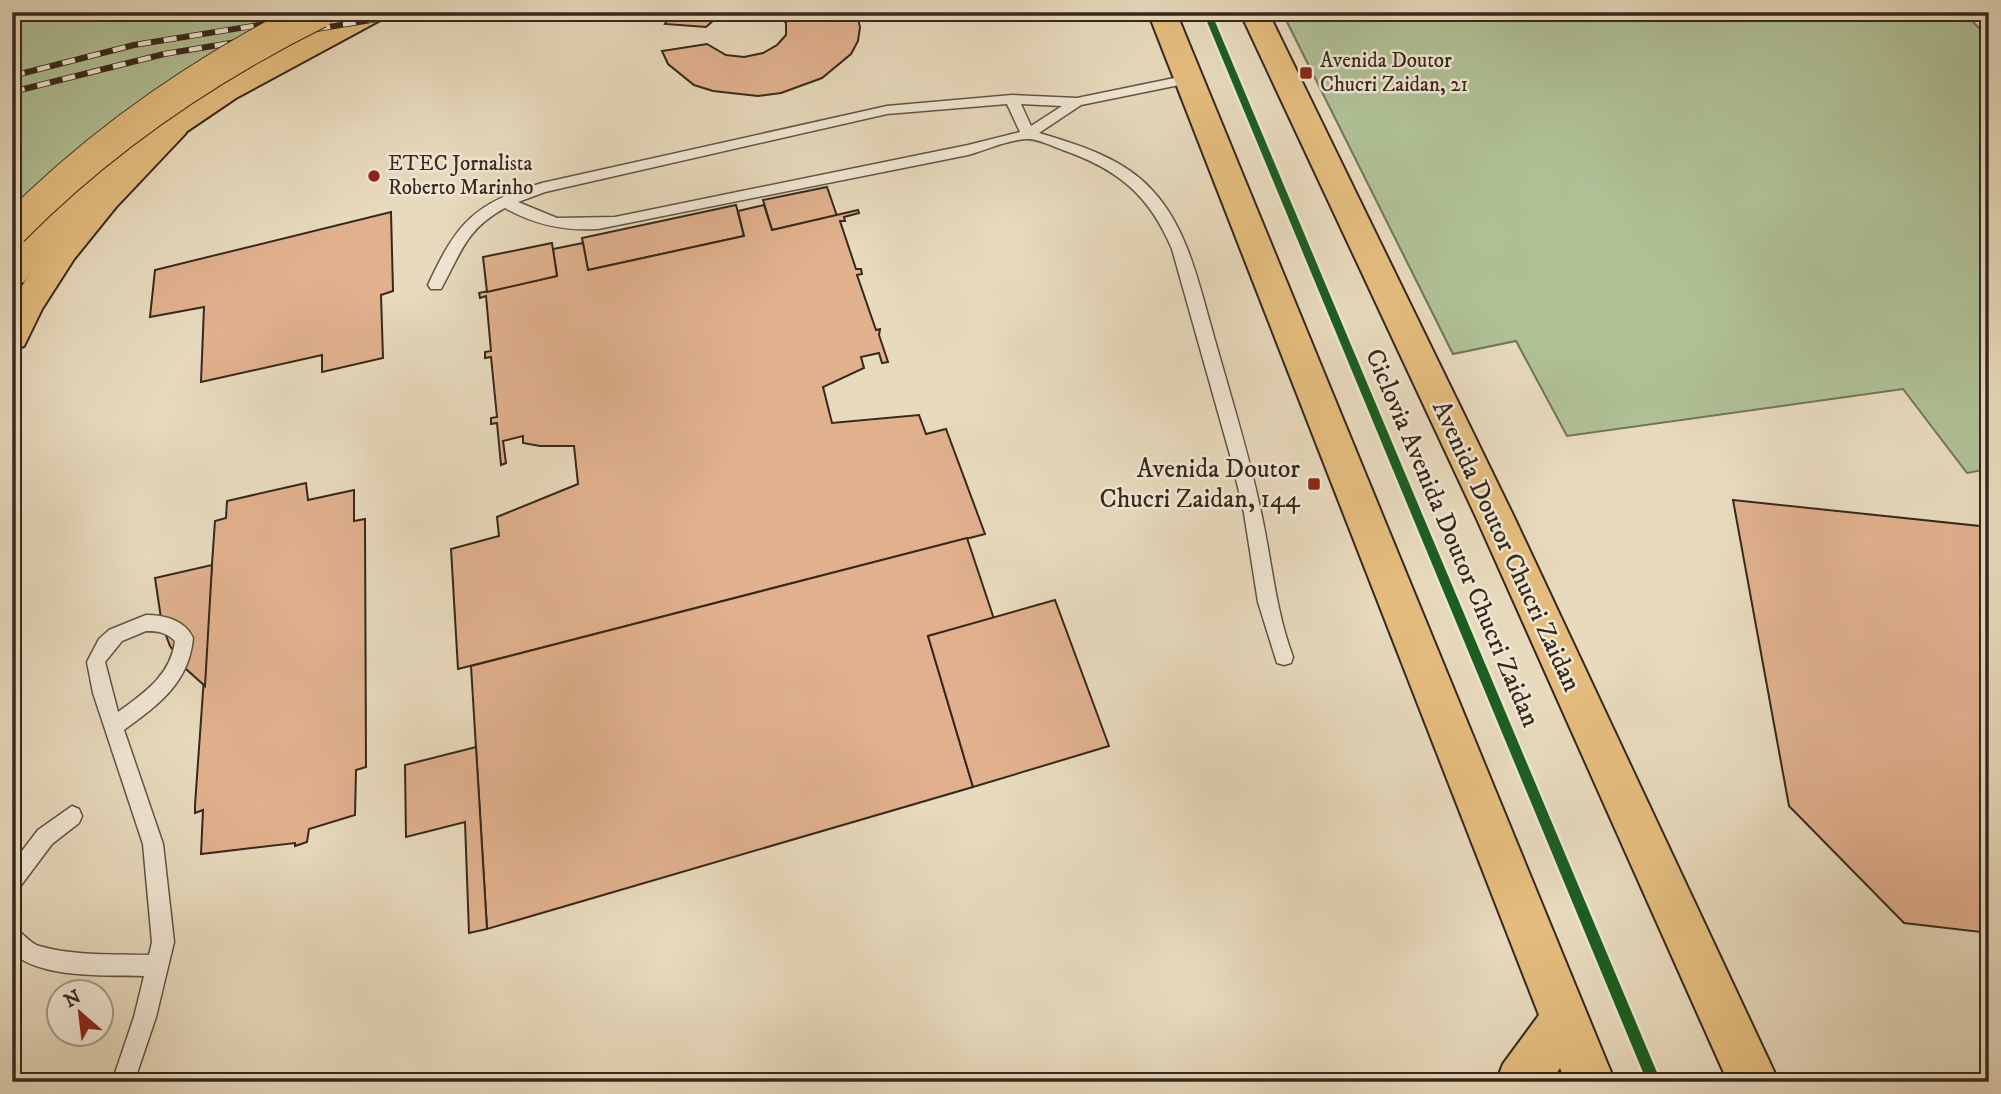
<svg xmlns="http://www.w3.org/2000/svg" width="2001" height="1094" font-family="'IM FELL DW Pica',serif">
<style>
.green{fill:#b0c196;stroke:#737459;stroke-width:2}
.building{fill:#e1b18e;stroke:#36281c;stroke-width:2}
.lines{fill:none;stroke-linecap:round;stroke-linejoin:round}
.service-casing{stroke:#625444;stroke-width:3}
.primary-casing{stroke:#36281c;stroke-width:4}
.trunk-casing{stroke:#36281c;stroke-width:4}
.service{fill:#f0e7d4;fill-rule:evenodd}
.primary{fill:#e4bd7e;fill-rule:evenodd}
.trunk{fill:#e4bd7e;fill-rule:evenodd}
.rail-casing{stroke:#36281c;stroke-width:6}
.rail{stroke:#f0e7d4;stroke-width:4.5;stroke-dasharray:13;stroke-linecap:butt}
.trunk-bridge-casing{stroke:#36281c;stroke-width:34;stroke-linecap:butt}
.trunk-bridge{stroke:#e4bd7e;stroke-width:32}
.cycleway-casing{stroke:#f0e7d4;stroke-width:5}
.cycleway{fill:#1b5e20;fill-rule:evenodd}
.poi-dot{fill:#8f2418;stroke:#f0e7d4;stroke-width:2.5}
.labels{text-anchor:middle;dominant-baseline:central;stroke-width:5;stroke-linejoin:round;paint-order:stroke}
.far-poi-label{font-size:21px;fill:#36281c;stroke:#f0e7d4;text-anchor:start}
.poi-label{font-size:26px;fill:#36281c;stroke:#f0e7d4;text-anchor:end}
.street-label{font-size:26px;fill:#36281c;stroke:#f0e7d4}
</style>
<rect width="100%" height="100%" fill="#e8dabd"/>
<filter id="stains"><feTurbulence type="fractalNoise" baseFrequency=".00286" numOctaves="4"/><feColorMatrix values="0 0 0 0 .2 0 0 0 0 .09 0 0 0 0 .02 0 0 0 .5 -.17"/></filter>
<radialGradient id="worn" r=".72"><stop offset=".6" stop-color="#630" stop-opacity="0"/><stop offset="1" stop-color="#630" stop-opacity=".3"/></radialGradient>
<g class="green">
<path d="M24 12H332L12 225V41Z"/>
<path d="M1282 12H1963L1989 38V469L1967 473 1903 389 1567 436 1516 341 1453 354Z"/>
</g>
<g class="building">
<path d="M673 12H723L706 27 665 24Z"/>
<path d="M776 12H856L860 27 858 41 851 54 822 78 781 93 758 96 713 91 694 85 668 64 662 51 707 44 726 55 744 57 763 53 777 45 786 35V23Z"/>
<path d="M827 187 837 216 772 230 763 200Z"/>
<path d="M736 205 744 236 588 270 582 238Z"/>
<path d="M764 205 772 230 858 210 859 213 844 217 845 221H840L856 269H861L862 274 857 275 876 330 880 329 879 335 888 362 882 363 879 353 861 357 864 368 823 387 832 423 919 415 926 434 946 429 985 534 458 669 451 549 499 536 497 517 578 484 574 446H540L523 443V436L503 441 506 463 501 465 497 423 491 424V418L497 417 491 357 485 358V352L491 351 486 296 480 298 479 293 557 276 553 249 583 243 588 270 744 236 738 211Z"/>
<path d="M391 212 393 291 381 295 383 358 322 372V355L201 382 204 307 150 317 155 270Z"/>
<path d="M552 243 557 276 487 292 483 257Z"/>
<path d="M306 483 308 500 354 490V521L365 519 366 767 356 770 355 815 309 829 307 842 295 846V843L201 854 203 810 195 813V805L215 521 226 518 227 501Z"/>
<path d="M1733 500 1989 527V933L1904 923 1789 806Z"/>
<path d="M967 538 994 619 928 636 973 787 487 929 471 666Z"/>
<path d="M212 565 205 686 186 669 170 646 162 625 155 578Z"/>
<path d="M1055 600 1109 746 973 787 928 636Z"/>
<path d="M476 747 487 929 469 933 465 822 406 837 405 765Z"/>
</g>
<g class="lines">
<defs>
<g id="service">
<path d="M1189 75 1196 79 1194 82 1081 105 1039 133C1079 145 1123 158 1152 190 1186 226 1198 280 1211 326 1228 388 1248 449 1261 512 1272 561 1275 609 1293 657L1291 663 1284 665 1277 663 1258 602 1244 513 1232 462 1172 249C1149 194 1117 169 1063 150 1052 146 1037 138 1026 139 1007 140 986 150 968 155L598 229C564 231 535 225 505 208 466 229 461 253 441 289H431L428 285C457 222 475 203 542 183L887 106 1012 95 1077 98ZM1007 104 1020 132 968 145 615 217 557 218 518 202 545 192 887 114ZM1021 104 1062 106 1031 126Z"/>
<path d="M146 615C164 615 185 620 193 638 189 683 158 705 124 730L163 844 174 942 156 1017 134 1082H112L134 1017 144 976C107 975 39 979 12 952V927C22 931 29 943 39 946 74 956 113 954 149 955L152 942 143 844 93 693 87 662 99 639 109 630ZM146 631C158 631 166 632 175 641 171 675 144 693 118 712L105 662 122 641Z"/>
<path d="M72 806 79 809 82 816 79 823 52 844 19 888 12 891V864L38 830Z"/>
</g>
<g id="primary">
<path d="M1148 12H1176L1615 1082H1565L1560 1068 1551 1082H1496L1503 1064 1539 1015Z"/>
<path d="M1240 12H1268L1514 517 1779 1082H1728L1476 517Z"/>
<path d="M174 117 185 120 189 127 185 134 116 207 74 259 42 309 24 346 12 350V302L32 270 72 217 163 120Z"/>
</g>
<path id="trunk" d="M352 12H388L384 18 236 98 140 163 96 200 56 240 24 282 12 286C12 276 9 258 14 249 22 233 40 218 53 205 138 122 246 66 352 12Z"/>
</defs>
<use href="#service" class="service-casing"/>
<use href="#primary" class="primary-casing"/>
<use href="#trunk" class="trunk-casing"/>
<use href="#service" class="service"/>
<use href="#primary" class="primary"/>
<use href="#trunk" class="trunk"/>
<defs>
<g id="rail">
<path d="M12 76 134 45 341 12"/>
<path d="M12 92 164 54 420 12"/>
</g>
</defs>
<use href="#rail" class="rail-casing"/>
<use href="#rail" class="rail"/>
<defs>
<path id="trunk-bridge" d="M12 230C102 139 204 69 319 12"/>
</defs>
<use href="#trunk-bridge" class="trunk-bridge-casing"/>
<use href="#trunk-bridge" class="trunk-bridge"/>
<defs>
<path id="cycleway" d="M1203 12H1211L1661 1082H1647Z"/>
</defs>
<use href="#cycleway" class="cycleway-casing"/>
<use href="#cycleway" class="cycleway"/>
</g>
<g class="poi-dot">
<rect x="1299" y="66" width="14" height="14" rx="3.5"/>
<circle cx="374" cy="176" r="7"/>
<rect x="1307" y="477" width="14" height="14" rx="3.5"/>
</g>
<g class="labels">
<g class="far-poi-label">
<text x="1320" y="61">Avenida Doutor<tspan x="1320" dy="24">Chucri Zaidan, 21</tspan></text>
<text x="388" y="164">ETEC Jornalista<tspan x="388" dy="24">Roberto Marinho</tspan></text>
</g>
<g class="poi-label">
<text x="1300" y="469">Avenida Doutor<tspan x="1300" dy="30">Chucri Zaidan, 144</tspan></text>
</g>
<g class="street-label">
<text transform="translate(1452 538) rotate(67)">Ciclovia Avenida Doutor Chucri Zaidan</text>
<text transform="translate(1506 546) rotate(65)">Avenida Doutor Chucri Zaidan</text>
</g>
</g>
<rect width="2001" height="1094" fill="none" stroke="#e8dabd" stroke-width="42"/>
<rect x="14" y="14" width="1973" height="1066" fill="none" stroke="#36281c" stroke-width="3.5"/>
<rect x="21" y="21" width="1959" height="1052" fill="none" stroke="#36281c" stroke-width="2"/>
<g transform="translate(80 1013) rotate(332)"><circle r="33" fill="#f0e7d4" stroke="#a69b8a" stroke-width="2"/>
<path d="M0-5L12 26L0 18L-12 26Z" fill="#8f2418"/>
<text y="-10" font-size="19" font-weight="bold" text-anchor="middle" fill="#36281c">N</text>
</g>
<rect width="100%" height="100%" filter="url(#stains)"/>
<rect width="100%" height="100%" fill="url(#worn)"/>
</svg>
